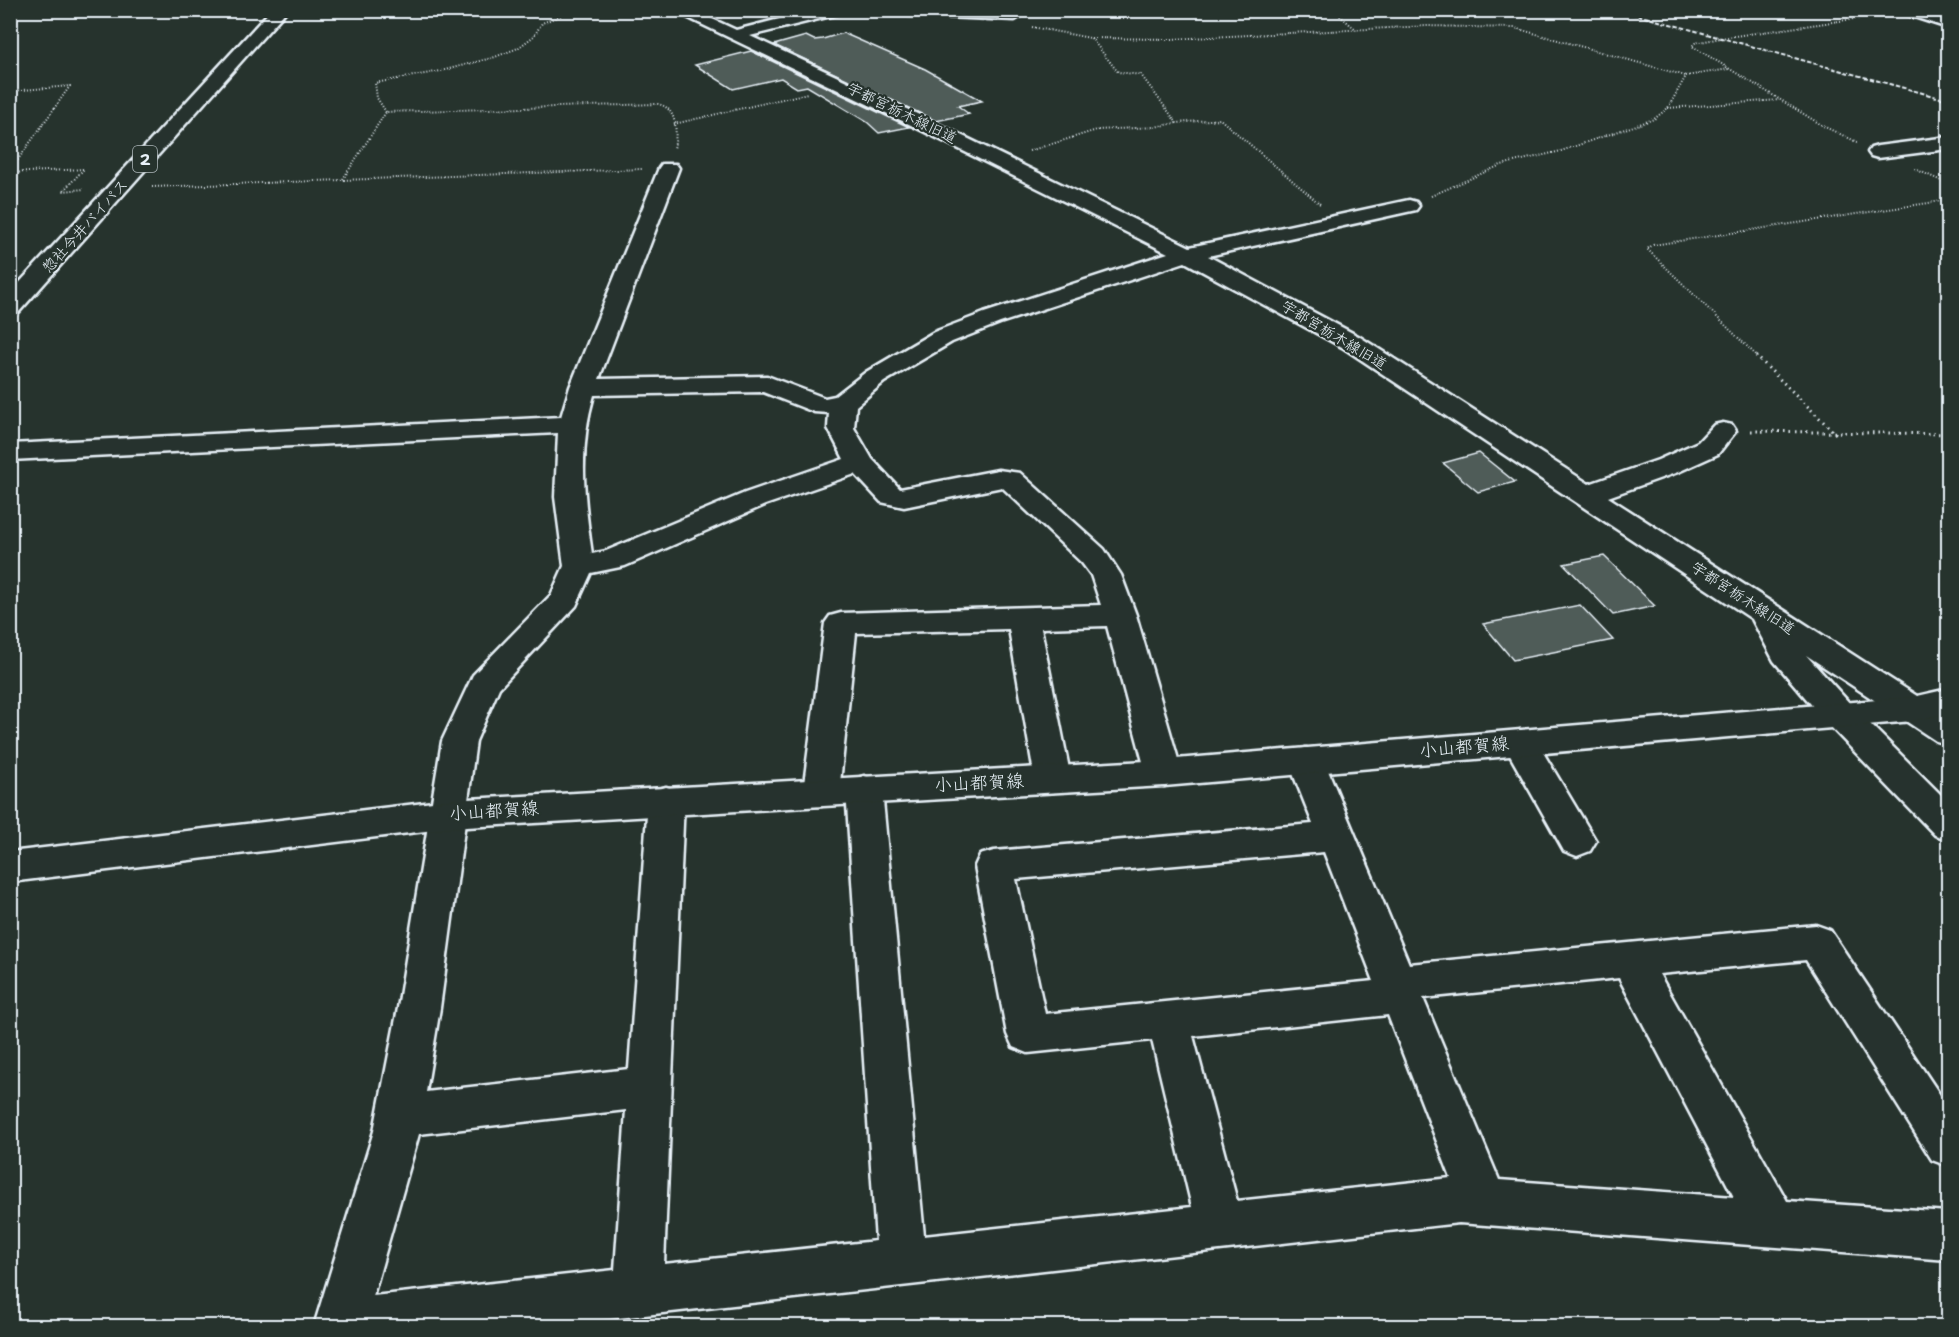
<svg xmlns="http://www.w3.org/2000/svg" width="1959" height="1337" font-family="'Shantell Sans','Klee One',sans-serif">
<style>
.building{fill:#505c59;stroke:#e8f1f8;stroke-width:1.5}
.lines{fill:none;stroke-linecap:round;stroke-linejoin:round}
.minor-casing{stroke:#e8f1f8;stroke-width:5}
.major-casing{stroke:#e8f1f8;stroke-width:5}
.path-far1{stroke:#e8f1f8;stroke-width:2;stroke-dasharray:1 2;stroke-linecap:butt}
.path{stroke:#e8f1f8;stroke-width:3;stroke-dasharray:1.5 4;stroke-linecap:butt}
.minor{fill:#26332d;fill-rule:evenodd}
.major{fill:#26332d;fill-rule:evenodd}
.rail{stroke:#e8f1f8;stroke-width:2;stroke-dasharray:4.5 2;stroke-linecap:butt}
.labels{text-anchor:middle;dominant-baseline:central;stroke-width:4.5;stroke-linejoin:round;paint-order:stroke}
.far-street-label{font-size:15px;fill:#e8f1f8;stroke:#26332d}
.shield{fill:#26332d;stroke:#aeb8bb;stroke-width:1.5}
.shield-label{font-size:16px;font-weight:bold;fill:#e8f1f8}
.street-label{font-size:18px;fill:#e8f1f8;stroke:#26332d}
</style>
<rect width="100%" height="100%" fill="#26332d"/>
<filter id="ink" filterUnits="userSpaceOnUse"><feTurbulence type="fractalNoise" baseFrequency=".0167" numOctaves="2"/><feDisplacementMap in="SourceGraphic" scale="12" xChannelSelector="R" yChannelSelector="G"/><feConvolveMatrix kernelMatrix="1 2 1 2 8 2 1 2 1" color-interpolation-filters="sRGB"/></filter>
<g filter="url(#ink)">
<g class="building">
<path d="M843 33 925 69 982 101 958 106 969 114 936 121 774 45 806 36 814 40 823 39Z"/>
<path d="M751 51 909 127 879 133 867 122 807 86 797 88 781 78 733 89 695 65Z"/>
<path d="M1479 453 1515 482 1478 492 1443 463Z"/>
<path d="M1604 556 1655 606 1613 615 1564 564Z"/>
<path d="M1580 605 1613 640 1513 660 1483 624Z"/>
</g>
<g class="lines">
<defs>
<g id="minor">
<path d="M672 10H693L736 30 815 10H844L843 13 750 36 930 120 1190 247 1409 200 1416 202 1419 206 1416 210 1208 256 1360 337 1589 484 1658 460 1698 442 1714 425 1723 423 1732 425 1736 431 1718 454 1678 472 1608 497 1948 716V744L1936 741 1806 655 1852 706 1948 802V839L1935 835 1828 724 1774 661 1752 619 1342 347 1185 262 1000 323 952 342 884 382 856 406 854 428 872 459 900 489 998 470 1020 473 1104 549 1121 575 1136 615 1182 773 1177 782 1164 786 1151 782 1146 773 1107 626 1041 628 1071 779 1066 788 1053 792 1040 788 1035 779 1009 629 856 633 839 792 834 802 821 806 808 802 803 792 825 623 830 616 841 613 1101 605 1091 575 1082 563 1002 487 904 507 881 502 855 474 765 505 625 566 591 573 576 606 499 688 476 741 440 1008 426 1092 629 1069 648 801 653 791 666 787 679 791 684 801 664 1264 876 1241 846 790 851 780 864 776 877 780 882 790 924 1236 1192 1207 1152 1040 1028 1053 1013 1047 1007 1034 975 866 980 855 994 851 1313 824 1288 761 1293 752 1306 748 1319 752 1324 761 1409 964 1816 925 1830 930 1948 1107V1166L1932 1160 1806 960 1659 974 1787 1201 1948 1212V1260L1459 1223 548 1326H314L374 1131 398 1008 442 741 473 675 551 595 564 566 555 497 558 433 10 460V444L561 417 570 387 659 168 662 164H676L679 168 599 379 767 376 825 398 835 396 866 372 934 332 984 313 1168 253 917 128ZM763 392 814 412 829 413 828 428 844 459 745 493 606 551 592 554C584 499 578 449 594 395ZM1324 852 1374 981 1045 1014 1016 879ZM1619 978 1734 1197 1499 1180 1423 998ZM1388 1015 1451 1178 1237 1201 1193 1036ZM626 1110 615 1270 373 1296 419 1134Z"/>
<path d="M887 10H1016L1023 15 1015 20 894 15Z"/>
<path d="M1901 10H1925L1948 18V28L1902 13Z"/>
<path d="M1948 137V149L1878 158 1871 156 1868 152 1871 148 1878 146Z"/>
<path d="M1520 730 1532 734 1590 831 1596 841 1590 851 1577 856 1564 851 1503 743 1508 734Z"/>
</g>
<g id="major">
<path d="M271 10H287L18 313 10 315V293Z"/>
<path d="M1948 689V713L1913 721 1164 786 450 828 10 882V852L450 800 1164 760 1913 697Z"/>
</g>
</defs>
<use href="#minor" class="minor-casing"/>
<use href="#major" class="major-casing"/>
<g class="path-far1">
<path d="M1333 10 1358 31"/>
<path d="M1032 27 1090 38 1171 39 1427 26 1515 28 1686 76"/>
<path d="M1091 38 1118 72 1141 75 1177 123 1220 119 1320 204"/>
<path d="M10 91 70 86 10 171"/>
<path d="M1668 108 1779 100"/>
<path d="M386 112 377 98 375 83 441 71 495 57 518 48 534 36 542 23 574 10"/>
<path d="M674 124 808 93"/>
<path d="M1857 142 1825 127 1692 46 1695 43 1721 38 1888 14"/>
<path d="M1029 151 1097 130 1154 127 1177 123"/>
<path d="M1915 169 1948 184"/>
<path d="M10 173 84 169 63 191 84 189"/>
<path d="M343 179 386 112 658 104C678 108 677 133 674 149"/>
<path d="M152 187 642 169"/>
<path d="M1431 196 1501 165 1561 151 1654 119 1668 108 1686 76 1729 69"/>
<path d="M1758 357 1647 249 1653 245 1948 200"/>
</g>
<g class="path">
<path d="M1756 356 1836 434"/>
<path d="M1751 431 1948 434"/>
</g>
<use href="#minor" class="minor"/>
<use href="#major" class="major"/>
<path class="rail" d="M1619 10 1948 100"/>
</g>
</g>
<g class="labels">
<g class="far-street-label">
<text transform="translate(902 113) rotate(26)">宇都宮栃木線旧道</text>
<text transform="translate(85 226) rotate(-48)">惣社今井バイパス</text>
<text transform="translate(1334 335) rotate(31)">宇都宮栃木線旧道</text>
<text transform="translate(1743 598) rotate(33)">宇都宮栃木線旧道</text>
</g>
<rect class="shield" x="133" y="146" width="24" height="26" rx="4.5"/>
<g class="shield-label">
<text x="145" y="159">2</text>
</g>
<g class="street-label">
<text transform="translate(1464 747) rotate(-5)">小山都賀線</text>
<text transform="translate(979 783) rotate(-3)">小山都賀線</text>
<text transform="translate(494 811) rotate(-4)">小山都賀線</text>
</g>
</g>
<rect width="1959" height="1337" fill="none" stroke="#26332d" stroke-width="36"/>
<rect x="18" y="18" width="1923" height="1301" fill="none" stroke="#e8f1f8" stroke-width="2" filter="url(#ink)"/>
</svg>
